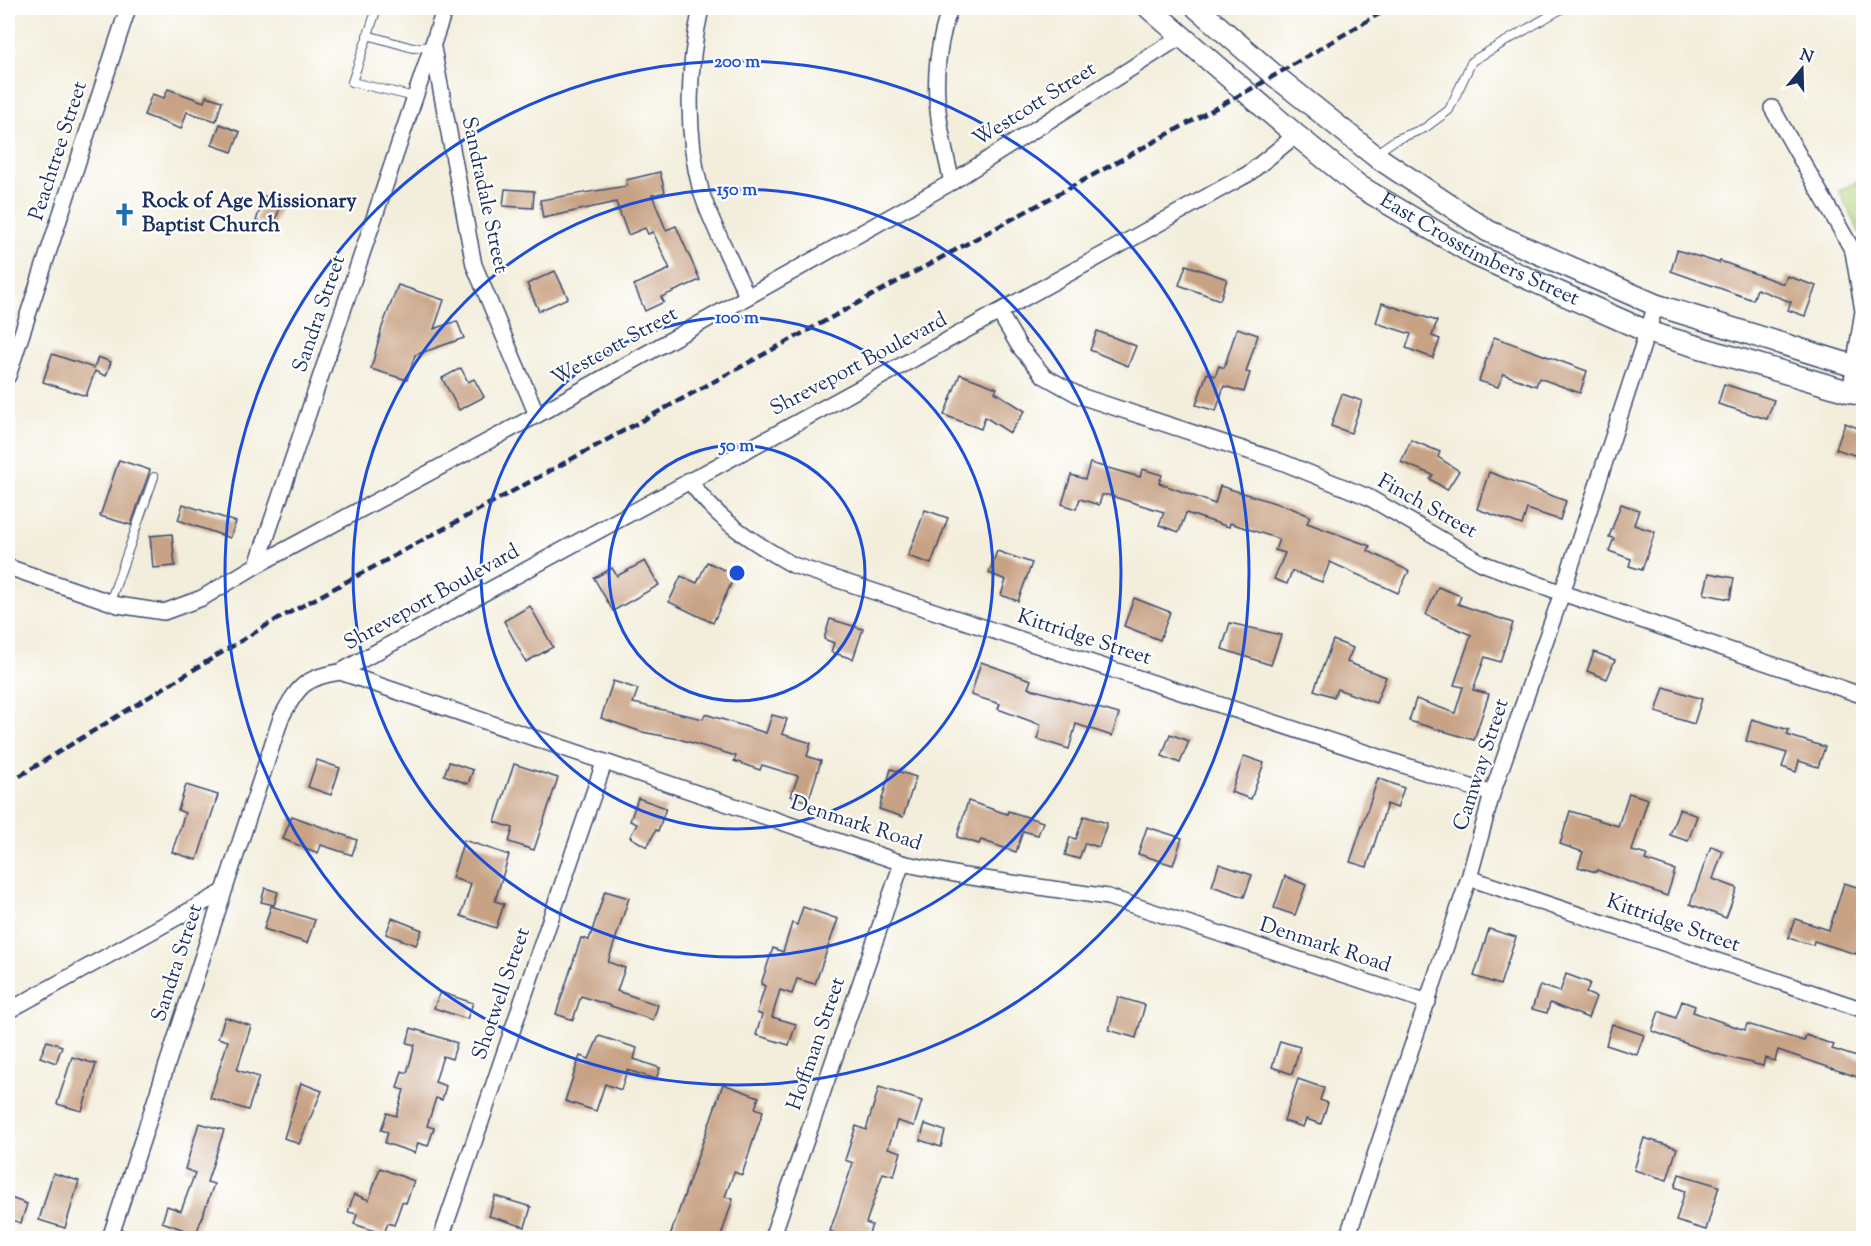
<svg xmlns="http://www.w3.org/2000/svg" width="1871" height="1246" font-family="'Sorts Mill Goudy',serif">
<style>
.green{fill:#b3d57e;stroke:#67826e;stroke-width:1.5}
.building{fill:#c8a284}
.lines{fill:none;stroke-linecap:round;stroke-linejoin:round}
.lane-casing{stroke:#3b4c71;stroke-width:10}
.street-casing{stroke:#3b4c71;stroke-width:18}
.secondary-casing{stroke:#3b4c71;stroke-width:24}
.lane{stroke:#fff;stroke-width:8}
.street{stroke:#fff;stroke-width:15}
.secondary{stroke:#fff;stroke-width:21}
.rail{stroke:#1b2f5e;stroke-width:4.5;stroke-dasharray:9 4.5;stroke-linecap:butt}
.ring{fill:none;stroke:#1d4ed8;stroke-width:3}
.labels{text-anchor:middle;dominant-baseline:central;stroke-width:4.5;stroke-linejoin:round;paint-order:stroke}
.street-label{font-size:21px;fill:#1b2f5e;stroke:#fff}
.poi-label{font-size:21px;font-weight:bold;fill:#1b2f5e;stroke:#fff;text-anchor:start}
.centre{fill:#1d4ed8;stroke:#fff;stroke-width:3}
.ring-label{font-size:18px;text-anchor:middle;font-weight:bold;fill:#1d4ed8;stroke:#fff;stroke-width:4.5;stroke-linejoin:round;paint-order:stroke}
</style>
<rect width="100%" height="100%" fill="#fff"/>
<filter id="ink" filterUnits="userSpaceOnUse"><feTurbulence type="fractalNoise" baseFrequency=".0167" numOctaves="2"/><feDisplacementMap in="SourceGraphic" scale="12" xChannelSelector="R" yChannelSelector="G"/><feConvolveMatrix kernelMatrix="1 2 1 2 8 2 1 2 1" color-interpolation-filters="sRGB"/></filter>
<filter id="wash" filterUnits="userSpaceOnUse"><feTurbulence type="fractalNoise" baseFrequency=".008" numOctaves="4" result="noise"/><feDisplacementMap in="SourceGraphic" scale="24" xChannelSelector="R" yChannelSelector="G"/><feGaussianBlur stdDeviation="1.35" result="paint"/><feColorMatrix in="noise" values="0 0 0 0 0 0 0 0 0 0 0 0 0 0 0 0 0 1.4 0 .05"/><feComposite in="paint" operator="in"/></filter>
<g filter="url(#wash)">
<rect width="100%" height="100%" fill="#f3eedc"/>
<path class="green" d="M1863 179V239L1839 191Z"/>
<g id="blocks">
<g class="building">
<path d="M168 89 204 102 206 96 222 101 216 121 187 112 181 129 144 115 152 94 164 98Z"/>
<path d="M220 124 240 132 232 152 212 145Z"/>
<path d="M660 172 665 192 652 195 666 230 676 226 700 280 661 297 664 302 645 311 634 285 670 269 653 232 648 234 645 228 628 235 616 202 543 218 540 200 627 186 626 180Z"/>
<path d="M505 189 534 191 533 208 503 206Z"/>
<path d="M264 196 282 202 273 227 256 221Z"/>
<path d="M1677 250 1719 263 1720 261 1784 284 1787 276 1816 286 1805 316 1788 310 1791 302 1757 289 1753 300 1671 271Z"/>
<path d="M1186 265 1227 279 1220 300 1179 285Z"/>
<path d="M555 271 568 298 539 311 527 284Z"/>
<path d="M398 285 444 300 434 329 457 321 464 338 415 355 407 380 371 369 382 327Z"/>
<path d="M1382 303 1437 321 1432 336 1440 339 1433 358 1406 348 1411 334 1376 323Z"/>
<path d="M1237 328 1258 335 1246 372 1250 373 1244 392 1224 386 1216 411 1196 405 1207 373 1215 376 1219 366 1224 368Z"/>
<path d="M1097 331 1136 346 1128 366 1090 350Z"/>
<path d="M1494 337 1587 371 1580 393 1539 378 1536 386 1503 374 1498 387 1479 381Z"/>
<path d="M52 354 94 368 98 357 111 362 106 376 95 371 86 396 43 382Z"/>
<path d="M461 368 468 382 474 379 484 397 459 410 442 378Z"/>
<path d="M960 374 997 388 995 392 1025 411 1010 433 985 417 981 429 944 415Z"/>
<path d="M1724 384 1774 400 1767 419 1718 404Z"/>
<path d="M1342 394 1362 401 1351 433 1331 426Z"/>
<path d="M1845 423 1863 430V458L1836 449Z"/>
<path d="M1411 440 1440 452 1438 457 1459 471 1447 490 1430 479 1433 475 1401 462Z"/>
<path d="M119 460 150 470 131 525 100 516Z"/>
<path d="M1090 463 1140 477 1142 469 1162 475 1159 483 1215 504 1220 486 1291 508 1310 516 1307 523 1370 546 1368 551 1409 571 1398 593 1330 562 1322 582 1292 571 1287 584 1274 579 1285 553 1275 550 1279 539 1230 523 1229 527 1186 513 1179 532 1159 525 1164 512 1108 495H1102L1099 505 1080 499 1076 509 1062 504 1071 475 1085 479Z"/>
<path d="M1489 472 1566 501 1560 520 1527 509 1522 525 1477 509Z"/>
<path d="M183 504 236 522 230 538 178 520Z"/>
<path d="M1621 504 1639 510 1634 525 1655 532 1642 570 1629 566 1631 559 1609 551 1614 538 1609 537Z"/>
<path d="M925 510 948 518 931 564 908 556Z"/>
<path d="M172 534 175 566 153 568 150 536Z"/>
<path d="M997 551 1032 563 1018 601 1001 595 1006 580 989 573Z"/>
<path d="M645 561 659 585 613 611 594 578 612 568 617 576Z"/>
<path d="M707 562 735 575 713 623 669 602 681 576 697 583Z"/>
<path d="M1709 573 1734 578 1730 599 1704 594Z"/>
<path d="M1438 587 1461 596 1458 604 1513 623 1500 662 1485 657 1473 690 1489 694 1474 740 1409 721 1416 699 1455 713 1463 687 1454 685 1471 635 1426 615Z"/>
<path d="M1134 598 1170 612 1160 640 1124 626Z"/>
<path d="M530 606 553 647 526 662 504 621Z"/>
<path d="M830 619 863 629 853 659 831 652 834 643 824 639Z"/>
<path d="M1230 623 1281 635 1271 665 1222 649Z"/>
<path d="M1333 640 1353 648 1347 662 1386 677 1376 703 1337 689 1334 697 1314 690Z"/>
<path d="M1594 652 1615 660 1607 679 1587 671Z"/>
<path d="M981 662 1031 680 1028 688 1119 714 1112 736 1076 724 1069 749 1037 739 1041 725 998 709 1000 704 971 695Z"/>
<path d="M613 681 638 689 633 703 703 719 705 714 766 733 772 715 787 719 782 734 811 743 807 756 821 761 808 802 791 796 798 776 762 765 760 770 734 761 736 756 679 739 642 732 601 718Z"/>
<path d="M1664 687 1702 699 1694 724 1656 712Z"/>
<path d="M1752 719 1789 730 1787 735 1825 747 1818 767 1799 761 1796 772 1782 767 1787 753 1746 741Z"/>
<path d="M1170 734 1189 741 1180 763 1162 756Z"/>
<path d="M1244 756 1264 763 1251 799 1231 792Z"/>
<path d="M317 760 340 768 331 795 308 787Z"/>
<path d="M449 762 473 770 468 784 444 775Z"/>
<path d="M514 764 558 778 534 850 509 842 513 828 495 822Z"/>
<path d="M891 769 916 777 903 817 879 809Z"/>
<path d="M1378 778 1404 788 1397 808 1387 804 1367 867 1350 862Z"/>
<path d="M186 785 218 795 197 860 172 852 185 813 178 810Z"/>
<path d="M1629 793 1648 799 1632 851 1647 855 1645 860 1675 870 1667 896 1597 870 1596 872 1578 867 1583 852 1560 844 1570 811 1618 826Z"/>
<path d="M638 798 666 808 658 831 656 830 647 847 630 837 637 824 630 821Z"/>
<path d="M968 801 1007 814 1008 811 1043 822 1038 835 1023 831 1016 852 981 840 979 844 957 837Z"/>
<path d="M1679 809 1697 816 1688 841 1670 835Z"/>
<path d="M292 816 357 840 352 855 321 845 318 853 283 839Z"/>
<path d="M1084 816 1107 823 1099 847 1085 843 1079 859 1065 855 1070 837 1076 839Z"/>
<path d="M1147 827 1182 838 1173 865 1138 854Z"/>
<path d="M464 840 509 855 495 901 504 904 496 928 461 916 471 884 452 878Z"/>
<path d="M1711 846 1723 851 1713 879 1737 888 1726 918 1690 904Z"/>
<path d="M1219 864 1252 875 1244 897 1212 886Z"/>
<path d="M1285 876 1306 885 1295 915 1274 908Z"/>
<path d="M1844 883 1863 889 1857 917 1863 920V931L1856 954 1814 941 1813 945 1788 938 1795 919 1829 930Z"/>
<path d="M265 888 278 892 274 905 261 902Z"/>
<path d="M605 891 629 898 608 962 625 968 617 991 658 1005 653 1020 581 996 573 1020 556 1014 581 938 589 940Z"/>
<path d="M271 906 315 920 307 943 264 929Z"/>
<path d="M803 907 838 919 815 984 797 979 792 994 780 990 772 1017 796 1024 789 1045 756 1035 762 1015 757 1013 765 986 761 984 773 948 783 952 792 923 797 925Z"/>
<path d="M392 918 422 930 416 945 386 934Z"/>
<path d="M1489 929 1516 937 1500 985 1474 976Z"/>
<path d="M1566 974 1590 983 1586 993 1596 997 1588 1018 1550 1003 1547 1013 1532 1009 1540 985 1560 992Z"/>
<path d="M440 992 473 1003 467 1019 434 1008Z"/>
<path d="M1118 997 1145 1005 1136 1038 1109 1030Z"/>
<path d="M1682 1001 1695 1006 1693 1012 1745 1030 1747 1024 1804 1041 1806 1035 1834 1045 1832 1049 1863 1059V1079L1778 1050 1775 1061 1765 1058 1763 1066 1712 1053 1652 1031 1659 1011 1676 1018Z"/>
<path d="M225 1017 251 1026 237 1070 259 1077 248 1110 210 1098 228 1041 218 1038Z"/>
<path d="M1612 1024 1644 1035 1637 1055 1606 1045Z"/>
<path d="M411 1028 457 1043 452 1059 443 1056 435 1082 446 1086 442 1100 436 1098 427 1126 434 1128 428 1146 418 1143 415 1153 385 1143 388 1132 381 1130 387 1113 396 1116 404 1090 397 1088 402 1071 407 1073 415 1045 407 1043Z"/>
<path d="M599 1036 637 1048 634 1059 660 1068 656 1079 627 1070 621 1090 605 1084 596 1111 565 1101 580 1056 589 1059Z"/>
<path d="M47 1041 62 1046 56 1063 40 1057Z"/>
<path d="M1280 1041 1300 1047 1292 1074 1272 1067Z"/>
<path d="M72 1057 96 1064 82 1111 57 1104Z"/>
<path d="M1298 1079 1324 1088 1320 1100 1328 1103 1321 1124 1306 1119 1303 1127 1284 1121Z"/>
<path d="M301 1083 322 1091 299 1144 284 1138Z"/>
<path d="M723 1084 759 1097 755 1108 763 1111 742 1175 734 1172 725 1197 733 1199 720 1239H669Z"/>
<path d="M879 1087 922 1101 914 1126 897 1121 888 1148 901 1152 894 1176 883 1173 866 1223 872 1225 867 1239H851L830 1231 853 1163 845 1160 856 1126 866 1130Z"/>
<path d="M199 1123 224 1130 207 1182 214 1184 196 1234 162 1222 167 1206 181 1211 195 1173 185 1169Z"/>
<path d="M925 1124 945 1131 941 1147 920 1140Z"/>
<path d="M1644 1138 1677 1148 1667 1180 1634 1170Z"/>
<path d="M380 1168 414 1181 406 1203 402 1202 394 1225 388 1223 384 1234 354 1224 357 1214 348 1212 354 1194 369 1200Z"/>
<path d="M53 1173 79 1181 65 1228 39 1220Z"/>
<path d="M1679 1174 1719 1186 1706 1230 1676 1221 1685 1191 1675 1187Z"/>
<path d="M495 1196 531 1207 525 1227 489 1216Z"/>
<path d="M8 1197 27 1204 21 1223 8 1219Z"/>
</g>
</g>
</g>
<g filter="url(#ink)">
<use href="#blocks" fill-opacity="0" stroke="#3b4c71" stroke-width="1.5"/>
<g class="lines">
<defs>
<g id="lane">
<path d="M377 8 352 82 415 97"/>
<path d="M367 35 413 48 432 46"/>
<path d="M1375 154 1395 140 1425 128 1449 110 1472 61 1563 8"/>
<path d="M110 602 154 477"/>
</g>
<g id="street">
<path d="M701 8C688 66 685 132 701 191 711 224 733 264 747 296"/>
<path d="M950 8C928 72 936 118 952 182"/>
<path d="M433 48 474 265 537 415"/>
<path d="M1772 108 1853 251 1863 311 1850 394"/>
<path d="M1000 314 1019 346 1044 376 1080 396 1282 462 1368 497 1482 563 1562 593 1864 696"/>
<path d="M8 376 128 8"/>
<path d="M689 480C717 520 751 541 793 565L1492 794"/>
<path d="M257 565 445 8"/>
<path d="M8 567 118 605 164 612 202 598 257 565 537 415 952 182 1182 36"/>
<path d="M340 672C634 510 931 352 1224 187L1248 174 1296 135"/>
<path d="M1469 878 1864 1010"/>
<path d="M8 1011 223 892"/>
<path d="M110 1238 281 718C297 688 304 677 340 672L902 863 964 876 1108 897 1428 1002"/>
<path d="M441 1238 604 763"/>
<path d="M772 1238 902 863"/>
<path d="M1347 1238 1469 878 1492 794 1562 593 1656 305"/>
</g>
<g id="secondary">
<path id="s1" d="M1149 8 1296 135 1359 186 1475 255 1648 332 1864 396"/>
<path d="M1197 8 1274 75 1374 155 1488 231 1656 305 1864 369"/>
</g>
</defs>
<use href="#lane" class="lane-casing"/>
<use href="#street" class="street-casing"/>
<use href="#secondary" class="secondary-casing"/>
<use href="#lane" class="lane"/>
<use href="#street" class="street"/>
<use href="#secondary" class="secondary"/>
<path class="rail" d="M8 783 267 625 1260 84 1389 8"/>
</g>
</g>
<g class="ring">
<circle cx="737" cy="573" r="128"/>
<circle cx="737" cy="573" r="256"/>
<circle cx="737" cy="573" r="384"/>
<circle cx="737" cy="573" r="512"/>
</g>
<defs>
<symbol id="church-bare" viewBox="-9 -9 18 18"><path d="M-1.2-6h2.4v3.5h3.3v2.4h-3.3V6h-2.4V-.1h-3.3v-2.4h3.3Z" fill="#1f6fb2" stroke="#fff" stroke-width="2.5" paint-order="stroke"/></symbol>
</defs>
<g fill-rule="evenodd">
<use href="#church-bare" x="108" y="198" width="33" height="33"/>
</g>
<g class="labels">
<g class="street-label">
<text transform="translate(1035 105) rotate(-32)">Westcott Street</text>
<text transform="translate(59 151) rotate(-72)">Peachtree Street</text>
<text transform="translate(484 195) rotate(78)">Sandradale Street</text>
<text stroke="none"><textPath href="#s1" startOffset="412">East Crosstimbers Street</textPath></text>
<text transform="translate(320 314) rotate(-71)">Sandra Street</text>
<text transform="translate(615 347) rotate(-29)">Westcott Street</text>
<text transform="translate(859 365) rotate(-28)">Shreveport Boulevard</text>
<text transform="translate(1427 507) rotate(29)">Finch Street</text>
<text transform="translate(432 598) rotate(-29)">Shreveport Boulevard</text>
<text transform="translate(1084 638) rotate(18)">Kittridge Street</text>
<text transform="translate(1482 765) rotate(-72)">Camway Street</text>
<text transform="translate(856 824) rotate(18)">Denmark Road</text>
<text transform="translate(1673 924) rotate(19)">Kittridge Street</text>
<text transform="translate(1325 946) rotate(18)">Denmark Road</text>
<text transform="translate(178 963) rotate(-72)">Sandra Street</text>
<text transform="translate(502 994) rotate(-71)">Shotwell Street</text>
<text transform="translate(817 1044) rotate(-71)">Hoffman Street</text>
</g>
<g class="poi-label">
<text x="142" y="202">Rock of Age Missionary<tspan x="142" dy="24">Baptist Church</tspan></text>
</g>
</g>
<circle cx="737" cy="573" r="9" class="centre"/>
<g class="ring-label">
<text x="737" y="67">200 m</text>
<text x="737" y="195">150 m</text>
<text x="737" y="323">100 m</text>
<text x="737" y="451">50 m</text>
</g>
<rect width="1871" height="1246" fill="none" stroke="#fff" stroke-width="30"/>
<g transform="translate(1802 69) rotate(19)" stroke="#ffffff" stroke-width="4.5" paint-order="stroke">
<path d="M0-4.5L10 22L0 15L-10 22Z" fill="#1b2f5e"/>
<text y="-9" font-size="16" font-weight="bold" text-anchor="middle" fill="#1b2f5e">N</text>
</g>
</svg>
